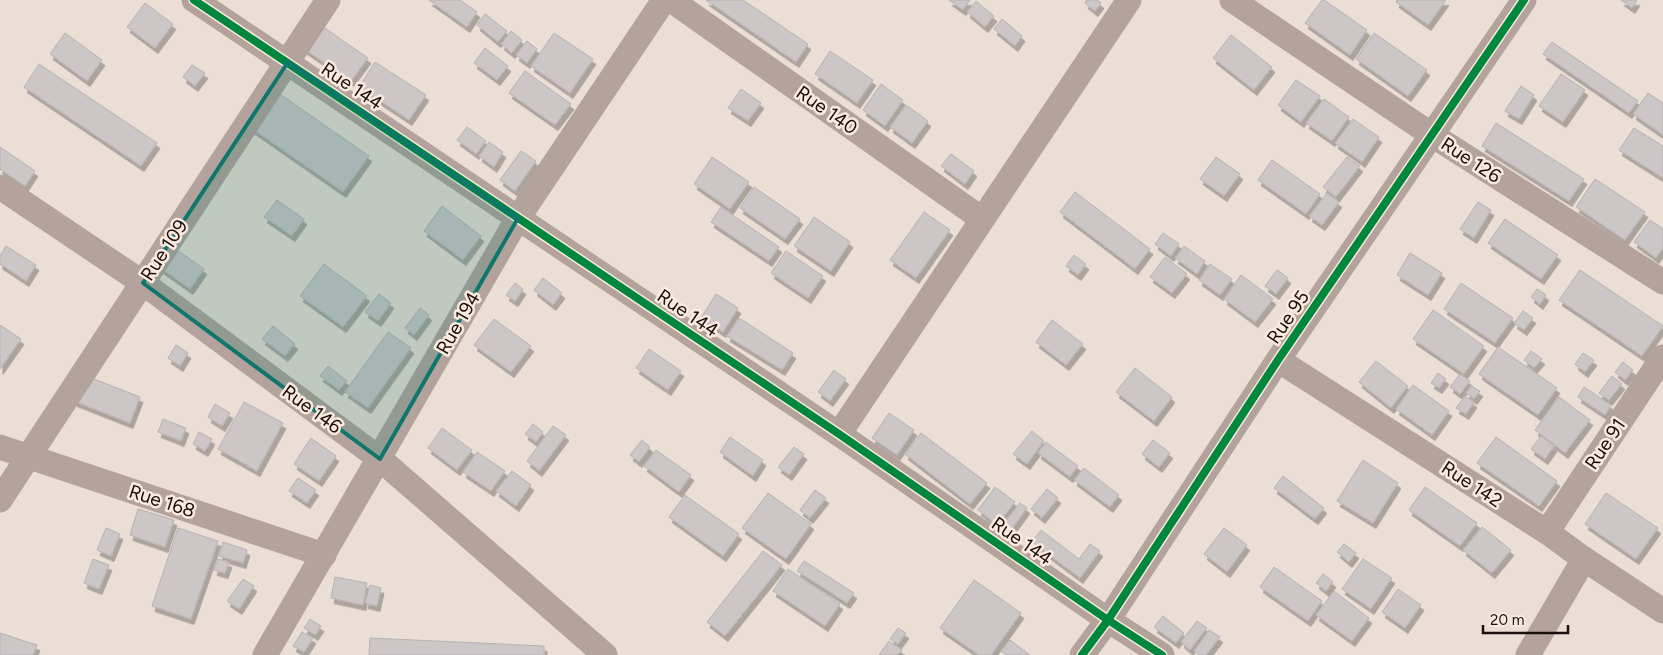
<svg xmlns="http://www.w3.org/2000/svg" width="1663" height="655" font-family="Figtree,sans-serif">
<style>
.building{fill:#ccc6c7;stroke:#b7b1b2;filter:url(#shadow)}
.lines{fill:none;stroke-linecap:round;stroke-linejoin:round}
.street{stroke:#b4a39c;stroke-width:25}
.cycleway-casing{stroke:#fdeade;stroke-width:11}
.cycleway{stroke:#00873e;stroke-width:8}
.marked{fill:#0f766e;fill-opacity:0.2;stroke:#0f766e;stroke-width:4;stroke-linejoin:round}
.labels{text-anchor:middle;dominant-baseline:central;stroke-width:5;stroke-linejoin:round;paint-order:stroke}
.street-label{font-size:19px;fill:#170f0a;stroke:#fdeade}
</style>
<defs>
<filter id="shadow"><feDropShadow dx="3" dy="5.5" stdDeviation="0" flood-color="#0004"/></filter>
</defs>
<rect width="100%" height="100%" fill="#ebded5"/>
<g class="building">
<path d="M429 0H460L477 12 467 27Z"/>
<path d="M706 0H743L808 44 796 62Z"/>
<path d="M949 0H970L963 10Z"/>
<path d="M1087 0H1097L1101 3 1095 11 1085 3Z"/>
<path d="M1322 0H1324L1367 30 1350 55 1305 23Z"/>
<path d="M1397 0H1446L1428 25 1396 2Z"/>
<path d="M1621 0H1637L1632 8Z"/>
<path d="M976 1 994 16 985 27 967 12Z"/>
<path d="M145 3 173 24 155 48 127 27Z"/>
<path d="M485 14 507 31 498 42 477 25Z"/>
<path d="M1002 19 1022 36 1015 46 994 29Z"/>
<path d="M319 24 368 58 351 81 303 48Z"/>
<path d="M511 31 522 40 512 53 501 44Z"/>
<path d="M65 33 102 60 87 81 50 54Z"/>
<path d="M554 33 593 59 570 93 531 66Z"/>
<path d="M1374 33 1427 70 1408 96 1356 59Z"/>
<path d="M1231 35 1272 67 1254 90 1213 58Z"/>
<path d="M527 41 537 49 527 63 516 55Z"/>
<path d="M1552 42 1638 101 1629 113 1543 54Z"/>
<path d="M485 48 508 66 497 80 474 63Z"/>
<path d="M830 51 873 80 857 103 815 74Z"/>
<path d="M375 62 426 95 409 120 359 87Z"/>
<path d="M39 64 157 143 141 166 24 87Z"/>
<path d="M192 65 205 73 195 86 183 77Z"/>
<path d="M525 71 571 104 555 125 509 93Z"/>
<path d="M1561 74 1585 90 1563 122 1539 106Z"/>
<path d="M1296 80 1320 96 1301 122 1278 105Z"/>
<path d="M881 84 903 100 885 126 863 110Z"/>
<path d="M1521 86 1534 95 1519 119 1505 111Z"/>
<path d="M741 89 761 103 748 121 728 108Z"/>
<path d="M277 92 369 156 343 192 251 128Z"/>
<path d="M1648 93 1663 103V135L1633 114Z"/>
<path d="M1324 99 1349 117 1332 141 1306 123Z"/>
<path d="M906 105 928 121 912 143 890 127Z"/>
<path d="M1353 119 1379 137 1362 162 1335 143Z"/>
<path d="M1496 123 1584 179 1569 201 1482 146Z"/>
<path d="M467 127 486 141 476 154 457 140Z"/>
<path d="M1634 128 1663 146V178L1619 150Z"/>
<path d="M489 142 503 152 494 167 479 156Z"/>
<path d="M0 147 35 171 25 186 0 169Z"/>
<path d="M521 151 536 161 515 191 500 180Z"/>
<path d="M951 154 974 171 965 184 941 166Z"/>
<path d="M712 157 749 182 730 209 694 184Z"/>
<path d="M1216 157 1240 174 1224 196 1200 179Z"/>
<path d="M1347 157 1360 166 1336 197 1323 187Z"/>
<path d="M1272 160 1320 194 1306 214 1258 180Z"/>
<path d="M1595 179 1645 212 1625 240 1576 207Z"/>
<path d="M754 187 800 219 785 239 740 208Z"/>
<path d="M1075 192 1150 249 1135 269 1060 212Z"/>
<path d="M1327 193 1339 202 1322 225 1309 216Z"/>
<path d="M277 200 304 219 292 236 264 217Z"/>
<path d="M1478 202 1491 210 1474 238 1460 229Z"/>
<path d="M442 206 481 236 463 260 424 231Z"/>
<path d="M721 207 779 247 769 261 711 222Z"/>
<path d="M924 212 950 230 916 278 890 260Z"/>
<path d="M814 217 850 242 831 271 794 246Z"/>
<path d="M1505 219 1558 255 1541 279 1488 243Z"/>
<path d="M1650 220 1663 229V248L1656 258 1634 242Z"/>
<path d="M1163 233 1179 244 1171 256 1155 244Z"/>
<path d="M170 245 204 269 190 289 156 265Z"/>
<path d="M6 246 36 265 26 281 0 264V256Z"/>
<path d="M1184 246 1205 261 1197 274 1175 258Z"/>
<path d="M786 251 823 276 808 298 771 273Z"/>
<path d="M1410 253 1442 273 1428 295 1397 275Z"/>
<path d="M1074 255 1086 264 1078 275 1066 266Z"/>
<path d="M1165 257 1187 274 1172 293 1150 277Z"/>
<path d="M324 264 367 296 343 327 300 296Z"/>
<path d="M1210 264 1232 279 1220 295 1199 280Z"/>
<path d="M1277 270 1288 278 1276 294 1265 286Z"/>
<path d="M1580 270 1663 326 1642 356 1559 300Z"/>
<path d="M1241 275 1273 299 1255 322 1224 299Z"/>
<path d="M543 278 562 293 553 305 534 290Z"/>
<path d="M515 283 523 289 515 301 506 295Z"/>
<path d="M1461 283 1513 318 1495 343 1444 309Z"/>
<path d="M1537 289 1546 295 1540 304 1531 297Z"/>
<path d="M379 294 391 303 378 321 365 312Z"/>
<path d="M716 294 738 308 723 332 701 318Z"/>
<path d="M420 308 429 315 414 335 405 328Z"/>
<path d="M1433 310 1484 346 1464 374 1413 339Z"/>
<path d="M1523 311 1533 318 1524 330 1514 323Z"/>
<path d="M739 318 793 353 782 370 727 336Z"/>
<path d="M494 319 531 346 511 372 474 345Z"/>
<path d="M1052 320 1083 344 1066 365 1036 342Z"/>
<path d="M0 325 21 339 0 369Z"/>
<path d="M273 326 295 344 285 356 262 339Z"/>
<path d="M388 332 411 348 368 408 345 392Z"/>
<path d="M176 345 188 353 180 366 168 358Z"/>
<path d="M1498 347 1557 388 1538 415 1479 374Z"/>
<path d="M649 349 681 371 668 390 636 368Z"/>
<path d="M1531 351 1542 359 1534 368 1524 360Z"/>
<path d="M1583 353 1594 360 1585 372 1575 364Z"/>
<path d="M1376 361 1408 386 1391 408 1359 382Z"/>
<path d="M1623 362 1633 370 1625 380 1615 372Z"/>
<path d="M328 366 347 381 339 390 320 376Z"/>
<path d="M1135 368 1172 397 1154 421 1116 392Z"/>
<path d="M834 370 846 379 830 401 818 392Z"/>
<path d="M1438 373 1446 379 1439 388 1431 383Z"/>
<path d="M1460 374 1470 381 1460 394 1450 387Z"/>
<path d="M84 375 140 397 130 423 74 401Z"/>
<path d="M1612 376 1622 384 1609 400 1599 393Z"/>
<path d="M1413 385 1449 411 1432 435 1396 409Z"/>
<path d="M1471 386 1480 391 1474 399 1466 393Z"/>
<path d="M1584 387 1611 405 1605 415 1578 397Z"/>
<path d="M1465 396 1474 402 1466 414 1456 408Z"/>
<path d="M1559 397 1590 420 1565 453 1535 430Z"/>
<path d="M244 402 283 423 257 471 218 449Z"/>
<path d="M215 404 230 413 222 426 208 417Z"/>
<path d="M889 413 914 430 897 455 872 438Z"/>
<path d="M163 419 186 428 181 441 158 432Z"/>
<path d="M533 424 543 432 536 442 525 434Z"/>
<path d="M553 426 566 435 539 471 527 461Z"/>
<path d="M442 428 472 450 457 470 428 448Z"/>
<path d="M1032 431 1044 441 1027 464 1013 454Z"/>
<path d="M199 432 212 439 205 451 193 444Z"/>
<path d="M921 433 987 483 970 504 905 454Z"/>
<path d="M1541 436 1554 446 1545 459 1531 449Z"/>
<path d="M730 437 763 460 753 476 720 452Z"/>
<path d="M1496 437 1557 481 1539 506 1477 463Z"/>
<path d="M311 438 336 456 319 481 294 464Z"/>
<path d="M642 440 650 447 639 462 630 455Z"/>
<path d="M1153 440 1170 453 1159 467 1142 454Z"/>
<path d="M1046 442 1078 466 1070 477 1038 453Z"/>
<path d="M794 447 804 454 789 475 778 467Z"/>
<path d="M656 450 691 475 679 492 644 466Z"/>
<path d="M477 452 505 471 491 491 463 472Z"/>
<path d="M1363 460 1398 483 1373 523 1337 501Z"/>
<path d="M1084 468 1119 495 1110 507 1074 480Z"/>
<path d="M512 471 531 485 516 506 496 491Z"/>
<path d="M1283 476 1324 508 1315 519 1274 488Z"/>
<path d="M298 478 316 490 307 503 289 491Z"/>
<path d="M995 487 1015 502 997 525 978 510Z"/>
<path d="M1425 487 1477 523 1460 546 1409 510Z"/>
<path d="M1047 489 1058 498 1042 518 1031 509Z"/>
<path d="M815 490 826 498 810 518 800 510Z"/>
<path d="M768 493 811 524 786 559 742 528Z"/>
<path d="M1606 493 1658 528 1636 559 1585 524Z"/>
<path d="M685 495 739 534 723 556 669 517Z"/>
<path d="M1020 503 1027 508 1011 530 1003 524Z"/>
<path d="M138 509 174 520 165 547 130 535Z"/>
<path d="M1482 527 1511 550 1492 573 1463 550Z"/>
<path d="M106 528 120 534 111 556 97 550Z"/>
<path d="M178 528 218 541 191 619 152 606Z"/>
<path d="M1224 528 1247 545 1227 572 1204 554Z"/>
<path d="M1041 530 1079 559 1090 544 1100 551 1080 578 1032 542Z"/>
<path d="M223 542 247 550 243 563 219 556Z"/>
<path d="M1344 544 1356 553 1349 562 1337 552Z"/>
<path d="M763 551 782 565 725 636 707 622Z"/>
<path d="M93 559 109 565 99 589 84 583Z"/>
<path d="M218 559 229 562 225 573 214 570Z"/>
<path d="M1363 559 1392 578 1371 609 1342 589Z"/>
<path d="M804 561 854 593 847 603 797 571Z"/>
<path d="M1274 567 1322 601 1308 621 1260 587Z"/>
<path d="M788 569 840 604 825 626 773 591Z"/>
<path d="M1323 574 1333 582 1326 591 1316 583Z"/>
<path d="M335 577 367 583 363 605 331 598Z"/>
<path d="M243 579 254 586 239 609 227 601Z"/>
<path d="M974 580 1021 613 991 655H979L940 628Z"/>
<path d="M370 585 381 588 377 606 365 603Z"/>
<path d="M1398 589 1421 605 1405 628 1382 612Z"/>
<path d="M1334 591 1369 618 1352 641 1316 615Z"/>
<path d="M1163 616 1184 633 1176 643 1154 627Z"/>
<path d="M310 619 321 626 315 635 304 628Z"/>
<path d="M1197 621 1207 628 1190 650 1181 642Z"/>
<path d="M898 628 906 633 898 644 890 639Z"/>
<path d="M1209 630 1220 637 1206 655H1200L1194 651Z"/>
<path d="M302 632 313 638 304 652 293 646Z"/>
<path d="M0 633 37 645 33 655H0Z"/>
<path d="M370 638 544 646V655H369Z"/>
<path d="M1010 640 1030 655H1007L1001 651Z"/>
<path d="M889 641 902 650 898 655H879Z"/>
</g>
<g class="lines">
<g class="street">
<path d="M194 0 839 434 1108 620 1162 655"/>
<path d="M671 0 982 219"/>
<path d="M1232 0 1432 135 1663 282"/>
<path d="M0 187 143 283 380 459 605 655"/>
<path d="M1278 360 1547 532 1584 559 1663 611"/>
<path d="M839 434 1129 0"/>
<path d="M0 447 324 555"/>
<path d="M0 500 328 0"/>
<path d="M1547 532 1663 357"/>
<path d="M265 655 518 218 664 0"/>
<path d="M1082 655 1108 620 1278 360 1524 0"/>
<path d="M1528 655 1584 559"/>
</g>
<defs>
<g id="cycleway">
<path d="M194 0 839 434 1108 620 1162 655"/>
<path d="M1082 655 1108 620 1278 360 1524 0"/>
</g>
</defs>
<use href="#cycleway" class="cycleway-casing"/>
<use href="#cycleway" class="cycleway"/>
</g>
<path class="marked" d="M288 62 518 218 380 459 143 283Z"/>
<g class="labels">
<g class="street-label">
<text transform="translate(352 86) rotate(34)">Rue 144</text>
<text transform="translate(827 110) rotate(35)">Rue 140</text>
<text transform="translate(1471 160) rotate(33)">Rue 126</text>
<text transform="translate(164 250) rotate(-57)">Rue 109</text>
<text transform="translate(688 313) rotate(34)">Rue 144</text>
<text transform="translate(1288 317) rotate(-56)">Rue 95</text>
<text transform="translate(458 323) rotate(-60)">Rue 194</text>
<text transform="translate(312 409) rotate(36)">Rue 146</text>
<text transform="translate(1605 444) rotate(-56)">Rue 91</text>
<text transform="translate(1472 484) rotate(33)">Rue 142</text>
<text transform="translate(162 501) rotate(18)">Rue 168</text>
<text transform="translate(1022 541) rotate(35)">Rue 144</text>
</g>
</g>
<path d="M1483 625v8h85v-8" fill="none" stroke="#170f0a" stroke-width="2.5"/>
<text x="1490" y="625" font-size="15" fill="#170f0a" stroke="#fdeade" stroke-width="4" paint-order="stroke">20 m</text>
</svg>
